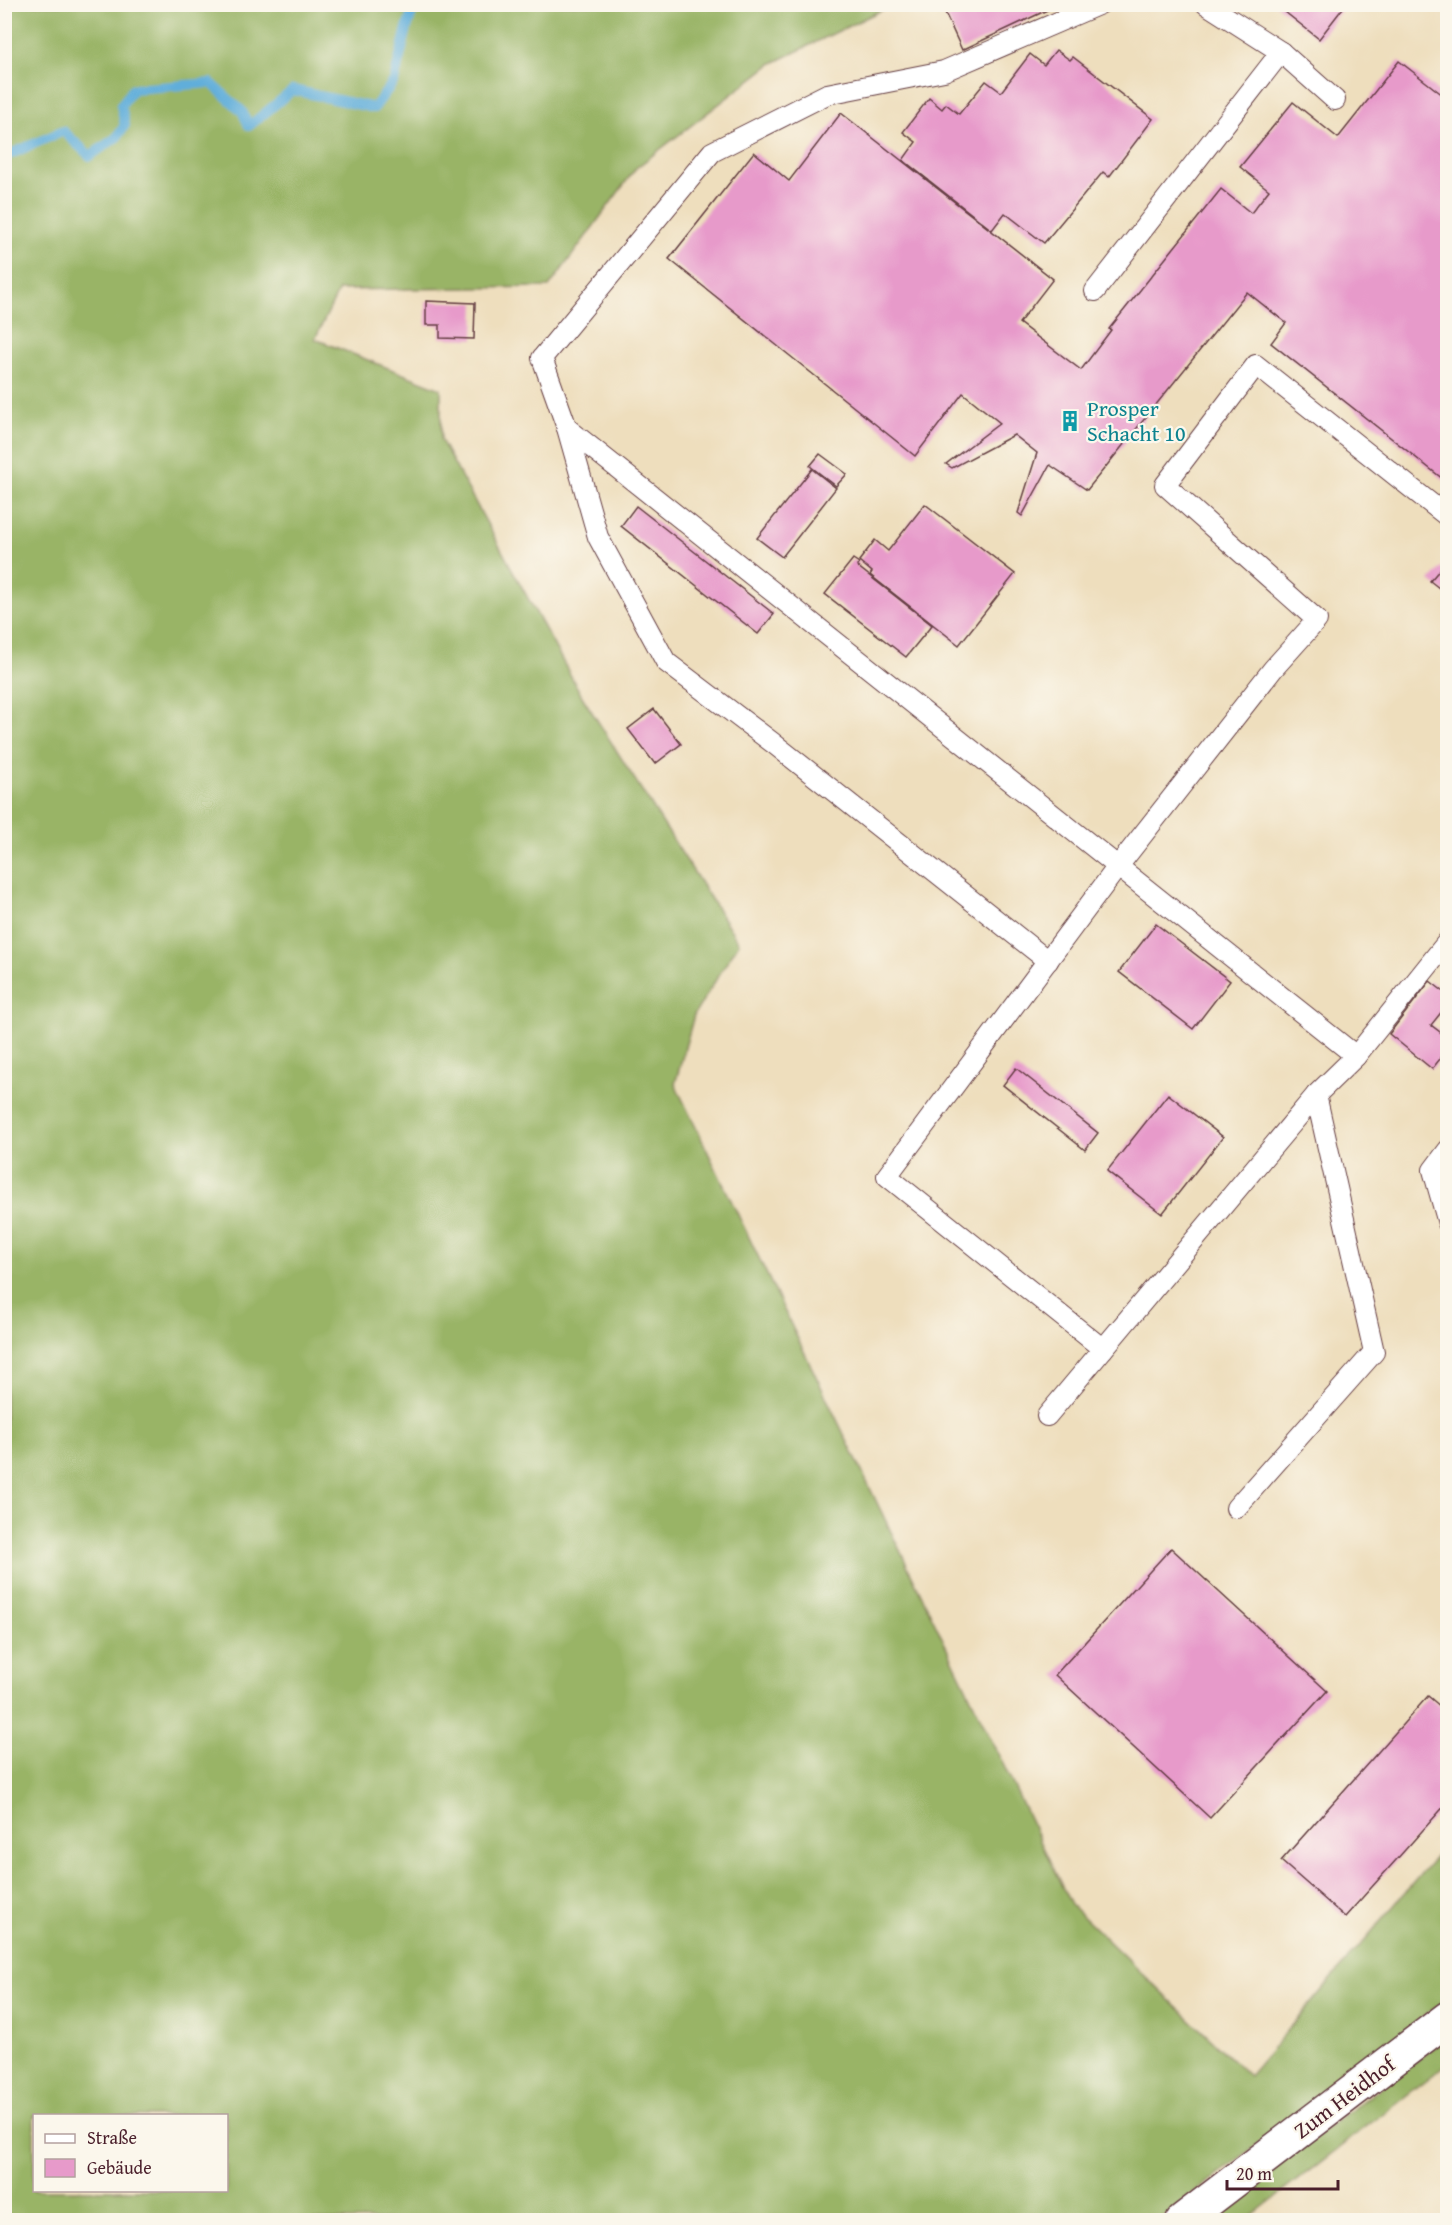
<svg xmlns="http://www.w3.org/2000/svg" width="1452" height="2225" font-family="'Gentium Book Plus',serif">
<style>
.forest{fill:#99b466;stroke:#726a48;stroke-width:1.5;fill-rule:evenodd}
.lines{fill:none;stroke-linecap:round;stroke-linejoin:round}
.stream{stroke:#61aeda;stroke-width:10}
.building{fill:#e79aca}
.service-casing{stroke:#633c41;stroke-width:22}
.minor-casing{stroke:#633c41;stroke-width:36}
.service{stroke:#fff;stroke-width:20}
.minor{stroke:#fff;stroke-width:33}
.labels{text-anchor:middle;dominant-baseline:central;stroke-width:4.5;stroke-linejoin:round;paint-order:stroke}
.culture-label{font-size:22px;fill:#0d838f;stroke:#fbf7ec;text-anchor:start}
.street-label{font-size:22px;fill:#4a1f2b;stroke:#fbf7ec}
</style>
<rect width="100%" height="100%" fill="#fbf7ec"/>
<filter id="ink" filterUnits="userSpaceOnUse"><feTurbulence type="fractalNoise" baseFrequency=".0167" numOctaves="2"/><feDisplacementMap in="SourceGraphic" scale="12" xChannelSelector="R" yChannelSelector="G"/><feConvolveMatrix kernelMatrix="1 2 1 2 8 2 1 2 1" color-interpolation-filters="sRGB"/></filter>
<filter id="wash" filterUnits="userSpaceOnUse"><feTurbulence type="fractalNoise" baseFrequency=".008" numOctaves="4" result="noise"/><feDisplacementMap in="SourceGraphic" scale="24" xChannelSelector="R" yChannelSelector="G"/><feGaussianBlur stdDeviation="1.35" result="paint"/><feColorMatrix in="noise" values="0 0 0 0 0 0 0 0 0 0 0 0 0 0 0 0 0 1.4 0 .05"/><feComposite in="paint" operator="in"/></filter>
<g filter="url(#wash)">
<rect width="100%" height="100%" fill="#eedebd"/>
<g class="forest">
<path d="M5 5H892L771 64 636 168 549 287 339 290 315 339 441 389V440L583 698 739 943 694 1015 675 1084 1071 1905 1249 2076 1447 1843V1999L1159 2220H5ZM34 2116H226V2190H34Z"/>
<path d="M1447 2038V2064L1246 2220H1204Z"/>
</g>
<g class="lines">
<path class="stream" d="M4 157 63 131 90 156 117 137 125 125 121 105 133 89 211 83 242 111 249 126 293 90 374 108 394 81 407 28 415 4"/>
</g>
<g id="blocks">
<g class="building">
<path d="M941 4H1060L962 50Z"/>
<path d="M1275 4H1346L1319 39Z"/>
<path d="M1056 50 1070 60 1073 57 1153 119 1109 177 1103 172 1044 243 1005 213 992 230 903 160 916 142 903 132 929 98 942 109 946 104 959 114 986 81 1001 92 1030 54 1044 65Z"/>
<path d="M1399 61 1448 99V483L1271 343 1286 323 1247 292 1087 490 1050 465 1022 516 1018 513 1037 453 1014 435 952 468 946 464 1000 423 963 393 915 456 669 259 754 152 789 181 841 113 1053 279 1019 323 1081 370 1111 330 1109 329 1221 189 1251 213 1269 190 1240 167 1293 102 1338 138Z"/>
<path d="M426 301 475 303 474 339 440 338V325H426Z"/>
<path d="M820 454 847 474 836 486 810 466Z"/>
<path d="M812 469 836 488 782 557 757 538Z"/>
<path d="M925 504 1015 574 959 645 870 575 872 572 859 561 875 540 888 551Z"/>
<path d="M636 506 774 614 758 634 621 526Z"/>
<path d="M853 559 859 563 857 566 932 625 906 657 825 594Z"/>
<path d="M1448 560V595L1430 581Z"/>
<path d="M654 709 681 744 655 764 628 729Z"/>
<path d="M1156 924 1230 981 1193 1029 1119 972Z"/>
<path d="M1430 981 1448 995V1004L1431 1025 1448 1038V1049L1432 1069 1389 1034Z"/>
<path d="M1016 1068 1098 1133 1085 1150 1003 1085Z"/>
<path d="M1168 1094 1223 1137 1162 1214 1107 1171Z"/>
<path d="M1171 1548 1327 1691 1210 1818 1055 1675Z"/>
<path d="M1428 1696 1448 1713V1802L1345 1917 1281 1861Z"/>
</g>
</g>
</g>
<g filter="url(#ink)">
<use href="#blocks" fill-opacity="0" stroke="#633c41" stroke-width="1.5"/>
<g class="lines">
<defs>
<g id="service">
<path d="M1100 4 944 71 827 94 712 152 542 358 567 428 1356 1056"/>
<path d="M1206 4 1281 52 1335 100"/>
<path d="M1095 291 1281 52"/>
<path d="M567 428 598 537 666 662 773 743 1048 961"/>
<path d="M1448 1150 1433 1170 1448 1223"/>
<path d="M1103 1349 887 1176 1119 865 1273 669 1317 620 1165 485 1256 365 1448 517"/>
<path d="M1047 1416 1316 1095 1356 1056 1448 941"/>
<path d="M1236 1508 1374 1352 1316 1095"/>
</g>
<path id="minor" d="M1183 2220 1448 2018"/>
</defs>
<use href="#service" class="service-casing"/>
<use href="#minor" class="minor-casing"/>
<use href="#service" class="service"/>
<use href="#minor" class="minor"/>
</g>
</g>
<defs>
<symbol id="building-bare" viewBox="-9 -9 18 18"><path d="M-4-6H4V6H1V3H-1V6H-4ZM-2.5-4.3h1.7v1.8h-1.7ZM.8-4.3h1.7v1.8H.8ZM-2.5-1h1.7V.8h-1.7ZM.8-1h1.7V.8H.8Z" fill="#0f9aa8" stroke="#fbf7ec" stroke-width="2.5" paint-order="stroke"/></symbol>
</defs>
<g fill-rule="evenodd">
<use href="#building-bare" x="1055" y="406" width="30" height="30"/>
</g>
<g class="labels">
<g class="culture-label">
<text x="1087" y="408">Prosper<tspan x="1087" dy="25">Schacht 10</tspan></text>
</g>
<g class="street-label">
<text transform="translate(1344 2097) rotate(-37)">Zum Heidhof</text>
</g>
</g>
<rect width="1452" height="2225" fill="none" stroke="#fbf7ec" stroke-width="24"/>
<rect x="33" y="2114" width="195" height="78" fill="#fbf7ec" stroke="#b4a19f" stroke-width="1.5"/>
<rect x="45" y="2134" width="30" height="9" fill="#ffffff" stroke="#b4a19f" stroke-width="1.5"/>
<text x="87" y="2144" font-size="18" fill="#4a1f2b">Straße</text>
<rect x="45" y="2159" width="30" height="18" fill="#e79aca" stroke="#b4a19f" stroke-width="1.5"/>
<text x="87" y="2174" font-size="18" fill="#4a1f2b">Gebäude</text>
<path d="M1227 2180v9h111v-9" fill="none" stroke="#4a1f2b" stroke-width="3"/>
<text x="1236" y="2180" font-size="18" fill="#4a1f2b" stroke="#fbf7ec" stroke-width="4.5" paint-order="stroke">20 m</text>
</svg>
